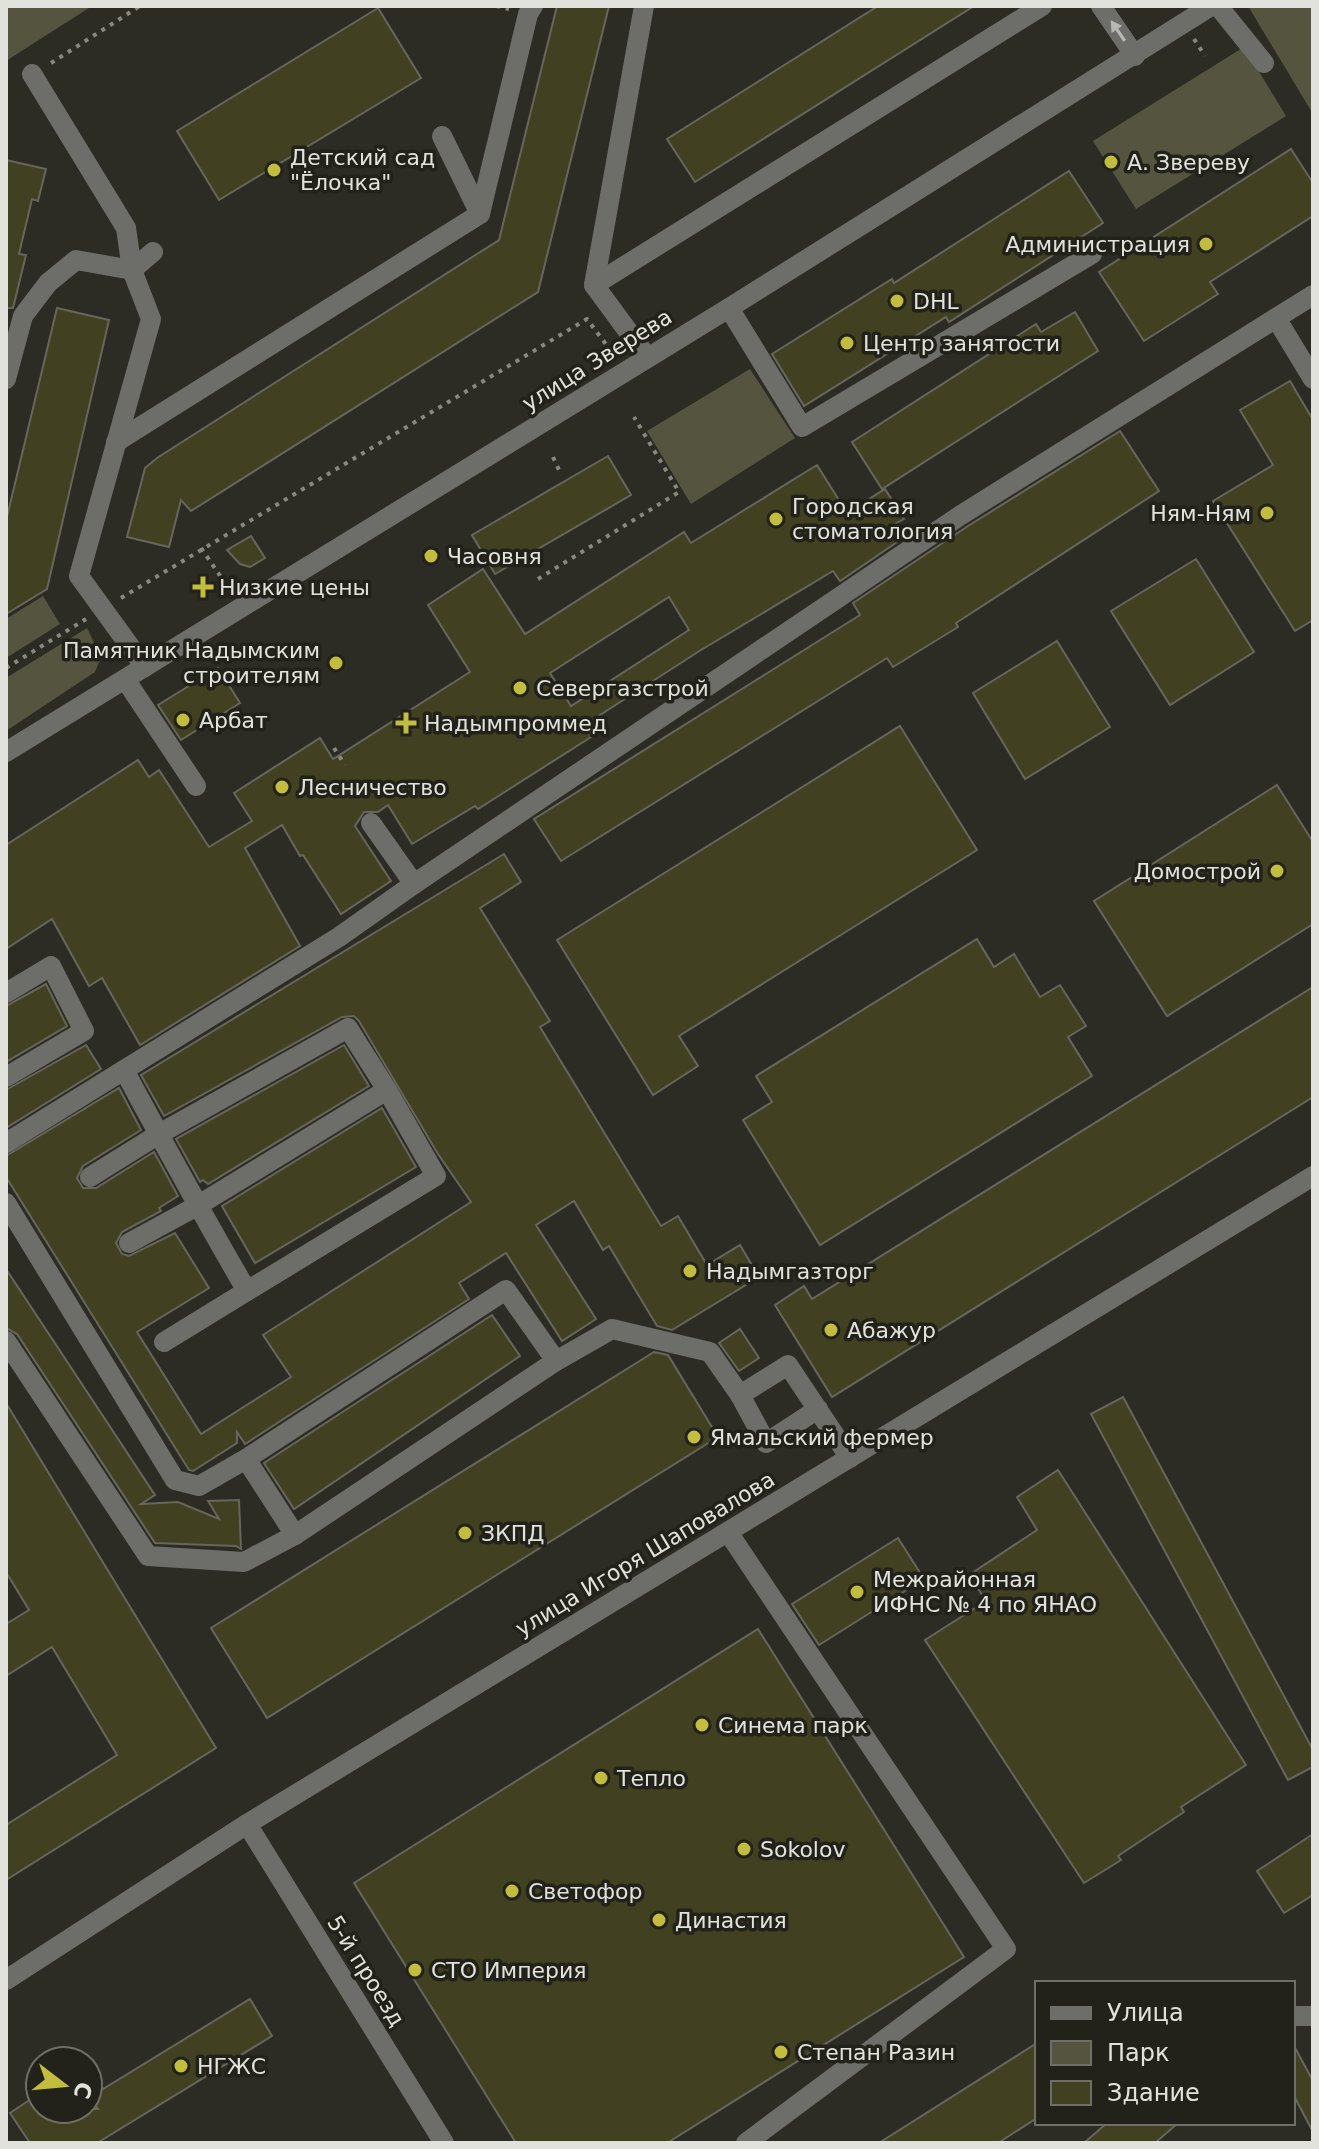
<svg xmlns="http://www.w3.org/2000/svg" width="1319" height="2149" font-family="'DejaVu Sans',sans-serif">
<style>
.green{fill:#55553f}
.building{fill:#414021;stroke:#66665d;stroke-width:2;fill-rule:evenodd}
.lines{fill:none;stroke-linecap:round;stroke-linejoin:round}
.path{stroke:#888881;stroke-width:4;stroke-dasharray:4 6;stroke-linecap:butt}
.minor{stroke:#6d6d69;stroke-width:20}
.oneway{fill:#b9b9b4}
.poi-dot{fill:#c2bd3f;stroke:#22221a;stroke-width:3}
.labels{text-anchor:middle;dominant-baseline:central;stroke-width:7;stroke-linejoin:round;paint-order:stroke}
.poi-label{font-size:22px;fill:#e2e2dd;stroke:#22221a;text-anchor:start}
.street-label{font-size:22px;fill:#e2e2dd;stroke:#22221a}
</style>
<rect width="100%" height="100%" fill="#2c2c24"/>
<g class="green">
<path d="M6 6H92L6 61Z"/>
<path d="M1248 6H1313V114Z"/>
<path d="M1244 47 1286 116 1136 209 1093 141Z"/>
<path d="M750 369 795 438 691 504 647 431Z"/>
<path d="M43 596 60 624 6 658V619Z"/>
<path d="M87 628 101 657 95 672 6 731V678Z"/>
</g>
<g class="building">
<path d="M557 6H609L538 292 191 511 181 500 169 547 127 537 145 468 157 458 499 240Z"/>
<path d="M878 6H974L695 182 667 139Z"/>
<path d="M378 8 421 78 219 200 177 131Z"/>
<path d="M1291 149 1313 183V216L1210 282 1218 294 1144 341 1099 272Z"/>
<path d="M6 160 46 169 38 201 32 199 19 254 26 255 13 308H6Z"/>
<path d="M1069 171 1103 223 949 322 946 317 804 406 772 354 892 279 894 283Z"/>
<path d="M57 308 109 320 47 589 6 614V521Z"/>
<path d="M1075 312 1098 351 882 489 852 442 1036 324 1041 332Z"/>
<path d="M1290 381 1313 420V620L1295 631 1213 501 1273 465 1240 410Z"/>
<path d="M1120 431 1159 491 956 623 958 627 893 667 887 658 561 861 534 819 860 615 853 603 968 526Z"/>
<path d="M608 456 631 495 495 574 472 535Z"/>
<path d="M817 465 847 513 885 489 904 519 895 524 903 538 840 581 833 571 701 650 583 726 591 737 478 809 475 806 412 844 388 805 378 812H364L355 826 391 881 341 914 303 855 300 856 282 825 245 848 300 946 140 1045 102 978 89 986 52 919 6 949V845L138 760 149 777 159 770 209 847 252 821 234 793 320 738 333 759 470 672 428 605 483 569 525 634 684 532 691 543ZM669 597 689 630 571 706 550 673Z"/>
<path d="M251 536 265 558 250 567 240 564 227 550Z"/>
<path d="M1196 559 1254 652 1170 705 1111 611Z"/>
<path d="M1057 641 1110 727 1025 779 973 693Z"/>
<path d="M218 668 240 703 181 740 158 705Z"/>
<path d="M900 726 977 850 679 1036 698 1066 653 1095 557 940Z"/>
<path d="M1277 785 1313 842V924L1167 1016 1094 901Z"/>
<path d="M504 854 521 882 480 908 550 1021 540 1027 661 1226 678 1216 707 1265 740 1245 759 1277 672 1330 657 1326 609 1246 603 1250 574 1201 536 1225 596 1319 562 1341 506 1253 459 1283 469 1299 245 1444 237 1432V1443L193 1471 189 1470 6 1177V1156L119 1088 141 1130 83 1166 77 1178 83 1188H96L154 1152 178 1196 159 1208 161 1211 122 1232 116 1243 122 1254 129 1256 175 1233 209 1288 137 1332 201 1434 291 1377 263 1335 471 1202 438 1154 359 1021 354 1016 342 1017 164 1116 141 1075Z"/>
<path d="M977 939 994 967 1014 954 1040 997 1060 985 1086 1026 1068 1037 1092 1076 820 1245 743 1120 772 1102 756 1076Z"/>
<path d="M46 984 67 1026 6 1062V1006Z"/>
<path d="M1313 987V1097L832 1397 775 1305 804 1286 812 1299Z"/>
<path d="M86 1045 101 1069 6 1128V1090Z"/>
<path d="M344 1045 369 1086 208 1184 203 1180 200 1182 176 1139Z"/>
<path d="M382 1108 416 1167 255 1263 222 1206Z"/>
<path d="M6 1269 155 1495 141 1504 178 1502 219 1519 208 1501 239 1500 241 1549 236 1546 155 1543 17 1334 6 1328Z"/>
<path d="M492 1315 520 1356 294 1509 264 1463Z"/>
<path d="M740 1329 759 1358 739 1371 719 1343Z"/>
<path d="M654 1352 668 1355 718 1437 267 1718 211 1628Z"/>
<path d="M1123 1397 1313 1750V1767L1288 1780 1091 1414Z"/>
<path d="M6 1403 216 1748 6 1880V1825L117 1755 52 1647 6 1676V1624L29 1610 6 1572Z"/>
<path d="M1058 1470 1246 1765 1181 1807 1184 1812 1118 1856 1121 1860 1084 1883 925 1640 986 1601 969 1575 1037 1530 1017 1497Z"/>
<path d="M898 1538 924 1579 819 1645 792 1604Z"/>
<path d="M758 1629 964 1957 667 2143H516L354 1883Z"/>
<path d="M1313 1834V1895L1284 1913 1257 1871Z"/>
<path d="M250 1999 272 2036 97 2143H30L10 2113 40 2093V2109H98L90 2097Z"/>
<path d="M1037 2043V2118L998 2143H879Z"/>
<path d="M1293 2044 1313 2081V2132L1293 2094Z"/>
<path d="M1107 2123H1178L1155 2143H1084Z"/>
</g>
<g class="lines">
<g class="path">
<path d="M496 6 509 9"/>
<path d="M1194 39 1205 56"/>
<path d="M51 63 140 6"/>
<path d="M553 457 559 470"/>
<path d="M201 548 223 580"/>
<path d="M538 579 679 492 634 417"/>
<path d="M121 598 587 319 608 347"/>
<path d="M6 668 86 619"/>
<path d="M334 748 345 765"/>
</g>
<g class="minor">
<path d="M1101 6 1135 56"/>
<path d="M1218 6 1264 63"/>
<path d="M32 74 126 228 132 270 153 252"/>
<path d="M442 136 480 214"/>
<path d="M594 285 644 6"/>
<path d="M729 308 802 427 1092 254"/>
<path d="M1276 318 1313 379"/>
<path d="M647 357 594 285 1042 6"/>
<path d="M6 379 23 316 48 283 76 260 132 270 151 319 79 576 145 667"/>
<path d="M116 442 480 214 528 14 533 6"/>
<path d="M125 679 196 786"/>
<path d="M6 752 729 308 1211 6"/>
<path d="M371 823 414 884"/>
<path d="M6 993 51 966 84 1031 6 1077"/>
<path d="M6 1143 339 937 414 884 961 515 1313 295"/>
<path d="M90 1177 159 1134 348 1028 387 1090 436 1176 247 1291C204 1218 164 1144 124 1070"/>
<path d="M6 1203 175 1480 199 1486 246 1459 506 1290 556 1361 612 1329 710 1352 740 1395 788 1365 850 1458"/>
<path d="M129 1243 197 1206 387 1090"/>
<path d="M6 1341 148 1556 244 1562 295 1535 556 1361"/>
<path d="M164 1342 247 1291"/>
<path d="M740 1395 766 1443 818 1409"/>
<path d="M246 1459 295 1535"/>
<path d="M728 1532 1006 1949 746 2143"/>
<path d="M247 1824 444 2143"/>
<path d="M6 1980 247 1824 1313 1176"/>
<path d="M1293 2016H1313"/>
</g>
</g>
<defs><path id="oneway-solid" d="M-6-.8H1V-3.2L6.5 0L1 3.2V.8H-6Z" transform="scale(2)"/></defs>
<use class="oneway" href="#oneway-solid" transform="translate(1118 31) rotate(-124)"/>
<g class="poi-dot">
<circle cx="1111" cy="162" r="8"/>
<circle cx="274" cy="170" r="8"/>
<circle cx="1206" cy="244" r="8"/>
<circle cx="897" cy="301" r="8"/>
<circle cx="847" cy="343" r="8"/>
<circle cx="1267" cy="513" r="8"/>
<circle cx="776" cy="519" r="8"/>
<circle cx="431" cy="556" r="8"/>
<path d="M199 575h8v8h8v8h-8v8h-8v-8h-8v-8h8z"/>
<circle cx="336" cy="663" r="8"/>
<circle cx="520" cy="688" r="8"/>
<circle cx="183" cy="720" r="8"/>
<path d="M402 711h8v8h8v8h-8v8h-8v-8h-8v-8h8z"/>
<circle cx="282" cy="787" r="8"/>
<circle cx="1277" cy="871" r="8"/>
<circle cx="690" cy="1271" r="8"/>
<circle cx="831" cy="1330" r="8"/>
<circle cx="694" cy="1437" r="8"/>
<circle cx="465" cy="1533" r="8"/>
<circle cx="857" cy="1592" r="8"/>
<circle cx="702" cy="1725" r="8"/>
<circle cx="601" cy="1778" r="8"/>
<circle cx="744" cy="1849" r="8"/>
<circle cx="512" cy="1891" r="8"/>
<circle cx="659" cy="1920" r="8"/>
<circle cx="415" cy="1970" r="8"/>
<circle cx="781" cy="2052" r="8"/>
<circle cx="181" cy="2066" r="8"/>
</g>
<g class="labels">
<g class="poi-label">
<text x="290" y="157">Детский сад<tspan x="290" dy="25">"Ёлочка"</tspan></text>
<text x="1127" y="162">А. Звереву</text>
<text x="1190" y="244" text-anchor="end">Администрация</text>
<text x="913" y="301">DHL</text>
<text x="863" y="343">Центр занятости</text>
<text x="792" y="506">Городская<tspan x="792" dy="25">стоматология</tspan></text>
<text x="1251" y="513" text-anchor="end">Ням-Ням</text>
<text x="447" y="556">Часовня</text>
<text x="219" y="587">Низкие цены</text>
<text x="320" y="650" text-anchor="end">Памятник Надымским<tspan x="320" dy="25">строителям</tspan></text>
<text x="536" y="688">Севергазстрой</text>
<text x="199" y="720">Арбат</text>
<text x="424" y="723">Надымпроммед</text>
<text x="298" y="787">Лесничество</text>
<text x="1261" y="871" text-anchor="end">Домострой</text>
<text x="706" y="1271">Надымгазторг</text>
<text x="847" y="1330">Абажур</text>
<text x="710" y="1437">Ямальский фермер</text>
<text x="481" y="1533">ЗКПД</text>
<text x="873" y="1579">Межрайонная<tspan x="873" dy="25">ИФНС № 4 по ЯНАО</tspan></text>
<text x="718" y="1725">Синема парк</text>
<text x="617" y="1778">Тепло</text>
<text x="760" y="1849">Sokolov</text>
<text x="528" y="1891">Светофор</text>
<text x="675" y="1920">Династия</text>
<text x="431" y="1970">СТО Империя</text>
<text x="797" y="2052">Степан Разин</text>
<text x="197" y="2066">НГЖС</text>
</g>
<g class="street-label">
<text transform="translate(597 360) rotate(-32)">улица Зверева</text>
<text transform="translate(645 1554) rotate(-31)">улица Игоря Шаповалова</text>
<text transform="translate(366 1971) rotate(58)">5-й проезд</text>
</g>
</g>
<rect width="1319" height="2149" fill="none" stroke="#e2e2dd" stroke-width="16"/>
<rect x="1035" y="1981" width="260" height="144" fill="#22221a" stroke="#6f6f68" stroke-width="2"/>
<rect x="1051" y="2007" width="40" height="12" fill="#6d6d69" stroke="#6f6f68" stroke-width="2"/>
<text x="1107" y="2021" font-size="24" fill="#e2e2dd">Улица</text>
<rect x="1051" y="2041" width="40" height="24" fill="#55553f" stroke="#6f6f68" stroke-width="2"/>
<text x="1107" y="2061" font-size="24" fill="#e2e2dd">Парк</text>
<rect x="1051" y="2081" width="40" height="24" fill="#414021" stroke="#6f6f68" stroke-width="2"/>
<text x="1107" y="2101" font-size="24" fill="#e2e2dd">Здание</text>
<g transform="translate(64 2085) rotate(106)"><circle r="38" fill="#22221a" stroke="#6f6f68" stroke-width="2"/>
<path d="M0-6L14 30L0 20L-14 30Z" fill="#c2bd3f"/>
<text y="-12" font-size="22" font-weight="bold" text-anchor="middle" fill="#e2e2dd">С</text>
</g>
</svg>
